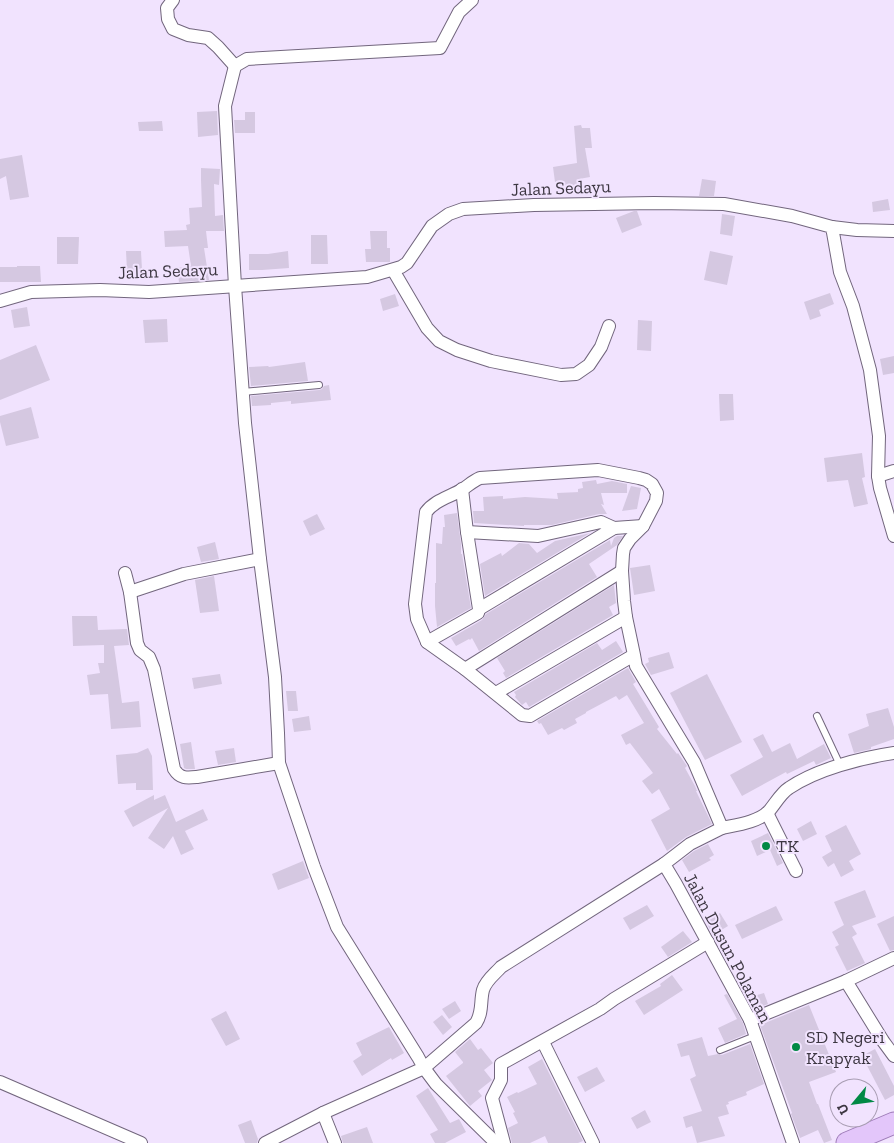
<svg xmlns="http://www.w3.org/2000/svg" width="894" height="1143" font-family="'Zilla Slab',serif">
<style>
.building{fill:#d5c8e1}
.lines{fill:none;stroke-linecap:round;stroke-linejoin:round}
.service-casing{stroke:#72667d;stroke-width:8}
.minor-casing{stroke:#72667d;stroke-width:14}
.primary-casing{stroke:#9d7bb7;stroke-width:23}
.service{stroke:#fff;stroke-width:6}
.minor{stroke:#fff;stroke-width:12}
.primary{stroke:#e3c6fa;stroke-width:21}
.poi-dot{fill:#018945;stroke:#f1e3fe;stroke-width:2}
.labels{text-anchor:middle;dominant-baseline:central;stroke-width:4;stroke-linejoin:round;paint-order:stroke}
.street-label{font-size:18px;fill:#3d3742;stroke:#f1e3fe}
.poi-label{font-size:18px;fill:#3d3742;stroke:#f1e3fe;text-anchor:start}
</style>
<rect width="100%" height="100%" fill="#f1e3fe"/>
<g class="building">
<path d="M217 111 218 135 198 137 197 112Z"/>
<path d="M245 112H255V133H235L234 120H245Z"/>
<path d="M162 121 163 131H139L138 122Z"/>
<path d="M581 125 582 128H590L592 148H585L590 177 579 179 581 192 566 195 564 181 555 182 553 167 577 163 574 126Z"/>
<path d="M22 155 29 197 10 200 6 176 0 179V159Z"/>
<path d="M201 168 220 169 219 185 214 184 215 216 223 215 224 231H206L208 248H204L209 280 179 282 177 268 191 266 188 246 165 247 164 231 187 230 186 225 190 224 189 208 202 207 201 180Z"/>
<path d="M702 179 716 181 714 196H699Z"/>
<path d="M888 199 890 210 873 212 872 202Z"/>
<path d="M634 211H637L642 225 622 233 616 218Z"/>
<path d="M722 214 735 216 732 236 720 234Z"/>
<path d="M370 231H387V248H390V262H366L365 249H371Z"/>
<path d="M311 235H327L328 264H311Z"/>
<path d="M57 237H79L78 264H57Z"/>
<path d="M126 251H141L142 270 127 271Z"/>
<path d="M288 251 289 268 262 270H249V254H268Z"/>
<path d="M710 251 733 256 727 285 704 280Z"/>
<path d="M17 266H40L41 282H0V267H17Z"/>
<path d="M830 293 834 304 819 310 821 316 810 320 804 302Z"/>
<path d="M395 294 399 306 383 311 380 299Z"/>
<path d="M27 307 30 326 14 328 11 310Z"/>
<path d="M167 319 168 342 145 343 143 320Z"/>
<path d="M638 320 652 321 651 351 637 350Z"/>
<path d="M36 345 50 380 0 400V360Z"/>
<path d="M894 356V373L883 375 880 359Z"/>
<path d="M305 362 308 381 251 386 249 367 268 366 269 367Z"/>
<path d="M329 385 331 400 291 404V401L271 403V405L252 406 251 396 319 390 322 389 324 386Z"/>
<path d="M719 394H733L734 420 720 421Z"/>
<path d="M31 407 39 438 6 446 0 422V416Z"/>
<path d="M862 453 865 477 862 478 868 504 854 507 848 480 827 482 824 458Z"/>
<path d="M596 480 597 484 612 481 627 484V493H601L604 505 601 504 607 514H599L552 525H524V526L474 523 473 511H484L483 497 503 496V499L525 497 558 499 557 493 580 492H578V489L583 488 582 482Z"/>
<path d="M631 486 641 488 637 509 622 511Z"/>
<path d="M457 513 461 544V554H462L471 608 437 627 435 606V583H436V543L442 544 443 527H445L444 515Z"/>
<path d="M317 514 325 529 310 536 303 521Z"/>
<path d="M590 533 485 596 480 564 501 553 502 556 519 543 529 544 537 553 555 541Z"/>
<path d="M617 536H623L617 545 589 564 597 577 479 651 472 638 470 640 469 639 456 646 451 638 482 620 486 614 610 540 611 546 614 538Z"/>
<path d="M215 542 219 559 201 562 197 547Z"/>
<path d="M650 565 655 591 634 595 630 568Z"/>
<path d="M214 576 219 611 200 613 195 580Z"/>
<path d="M614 585 616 603 609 607 613 615 506 678 503 673 505 671 497 658Z"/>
<path d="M72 616H97L98 630 127 629 129 645 114 646 122 703 139 701 141 727 111 729 108 694 90 695 87 675 100 673 98 663H104V645L73 646Z"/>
<path d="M616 641 623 652 529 707 526 702 522 705 515 697 516 695 514 692 597 643 602 650Z"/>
<path d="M669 652 674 668 651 675 645 664 649 662 648 658Z"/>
<path d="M628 668 636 682 633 684 659 727 657 729 677 754 678 753 687 766 685 768 695 786 697 791H696L712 824 686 837 667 851 651 820 670 809 659 789 652 794 642 781 653 773 630 743 626 745 621 735 644 723 627 695 619 700 616 696 586 712V713L575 719 577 723 564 730 562 728 548 735 541 723 539 724 537 721Z"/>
<path d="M220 674 222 684 194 689 192 678Z"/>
<path d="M707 674 742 742 705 760 670 693Z"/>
<path d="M286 691H296L298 711H288Z"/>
<path d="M888 708 894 727V739L871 747V749L854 753 848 734 869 726 866 714Z"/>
<path d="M309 716 311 730 294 732 292 719Z"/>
<path d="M763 734 772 752 790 743 797 759 824 744 831 758 816 765 814 761 787 774 786 772 742 796 730 775 763 757 753 739Z"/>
<path d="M191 742 195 769H186L184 768 180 744Z"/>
<path d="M148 748 152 756 153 790H136V783L118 784 116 755 137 753Z"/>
<path d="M234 748 236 762 218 765 215 751Z"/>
<path d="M154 795V800L165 795 176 822 203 809 208 820 185 831 194 849 181 855 173 836 164 849 148 838 168 808 133 827 124 811Z"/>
<path d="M811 821 817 834 803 841 797 829Z"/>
<path d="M846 825 861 854 849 861 854 870 841 877 834 863 828 867 822 857 832 851 825 836Z"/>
<path d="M768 833 783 863 777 866 770 850 757 856 751 841Z"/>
<path d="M708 844 714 855 709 858 711 860 689 872 682 860 694 851Z"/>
<path d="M303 861 309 878 278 890 272 874Z"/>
<path d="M865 890 876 917 852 926 857 934 852 937 865 963 847 971 835 947 839 945 832 932 844 925 834 902Z"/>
<path d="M647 905 654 916 630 930 623 918Z"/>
<path d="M776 906 783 920 742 939 735 925Z"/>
<path d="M720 913 728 926 713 935 706 922Z"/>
<path d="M894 916V950L890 951 877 924Z"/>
<path d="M683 931 692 942 668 957 661 947Z"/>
<path d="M672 975 683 990 644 1015 635 1001 661 986 660 984Z"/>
<path d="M764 993 768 1004 754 1010 747 998Z"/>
<path d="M727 994 743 1023 746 1034 725 1043 718 1028 737 1019 724 995Z"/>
<path d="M455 1001 461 1011 449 1019 442 1009Z"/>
<path d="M809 1005 836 1072 809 1082 817 1104H818L832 1140 824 1143 818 1130 800 1138 791 1114 792 1113 760 1025Z"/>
<path d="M226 1011 240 1039 226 1046 211 1019Z"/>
<path d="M442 1015 452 1027 443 1035 433 1022Z"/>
<path d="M389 1027 404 1053 392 1060 391 1058 362 1076 353 1061 362 1055 356 1043Z"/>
<path d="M702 1037 708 1056 718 1054 722 1055 750 1044 764 1084 746 1092 747 1095 728 1102 729 1104 726 1105 729 1114 718 1117 725 1136 697 1143 692 1126 686 1128 683 1117 702 1111 690 1079 696 1076 689 1055 681 1057 677 1044Z"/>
<path d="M470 1039 478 1050 481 1048 493 1063 484 1070 492 1080 478 1091 482 1096 470 1106 446 1076 463 1063V1062L455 1052Z"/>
<path d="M875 1049 894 1086V1095L885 1100 862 1056Z"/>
<path d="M542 1059 583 1141 578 1143H548L545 1136 530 1143H512L508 1128 518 1123 513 1113 515 1112 507 1097 517 1092 518 1093 537 1084 528 1067Z"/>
<path d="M597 1067 605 1081 585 1092 577 1077Z"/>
<path d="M428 1088 450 1123 459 1119 466 1132 445 1143H435L430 1134 438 1130 416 1096Z"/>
<path d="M645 1110 651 1122 637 1129 631 1118Z"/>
<path d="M251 1120 258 1139 257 1143H245L238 1125Z"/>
<path d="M367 1127 373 1143H343L341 1136Z"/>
</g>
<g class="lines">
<defs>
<g id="service">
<path d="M243 392 319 385"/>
<path d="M817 716 840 765"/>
<path d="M720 1050 755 1036"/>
</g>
<g id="minor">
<path d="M173 0 167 8 168 19 173 29 188 35 208 38 218 47 235 66"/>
<path d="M832 227 857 230 894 231"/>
<path d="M393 270 427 328 439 341 457 350 491 361 561 375 576 374 589 365 601 347 609 326"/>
<path d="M0 301 31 292 100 290 149 292 367 277 401 267 407 263 432 226 449 214 463 209 534 205 654 203 724 204 792 216 832 227 840 272 853 306 870 370 879 436 878 476 880 488 894 536"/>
<path d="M878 476 894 471"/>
<path d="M467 532 538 536 601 522 614 528 643 526"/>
<path d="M125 573 130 592 137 643 140 650 149 657 154 669 174 769C180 779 187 778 197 777L279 763"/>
<path d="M130 592 184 574 260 559"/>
<path d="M479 609 614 528"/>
<path d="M427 642 478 613 479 609 467 532 462 489"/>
<path d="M634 655 626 617 624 601 622 571 623 554 624 548 630 539 643 526 656 501 657 493 652 484 646 480 639 478 598 470 480 478C473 481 469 485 463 489 450 497 435 500 426 512L415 604 417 619 427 642 465 669 522 715 530 716 535 713 634 655 636 666 694 762 722 828C736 825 759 822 769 811 775 804 781 793 789 788 817 769 861 758 894 753"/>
<path d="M465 669 622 571"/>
<path d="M496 693 626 617"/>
<path d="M767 813 796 871"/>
<path d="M722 828 690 844 664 864 676 884 750 1020 793 1143"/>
<path d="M846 981 883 1041 894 1056"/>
<path d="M750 1020 846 981 894 958"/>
<path d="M543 1042 593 1143"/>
<path d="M0 1082 141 1143"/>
<path d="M323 1113 335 1143"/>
<path d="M265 1143 323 1113 424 1068 418 1057 337 927 314 867 279 763 278 733 275 677 260 559 245 423 235 286 225 106 235 66 247 59 440 48 459 12 472 0"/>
<path d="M496 1143 436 1084 424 1068 476 1023C483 1012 480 1002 483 990 486 980 495 974 501 967L664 864"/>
<path d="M504 1143 492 1098 501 1080V1064L600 1009 614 999 708 942"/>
</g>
<path id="primary" d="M847 1143 894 1123"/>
</defs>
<use href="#service" class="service-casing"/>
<use href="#minor" class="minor-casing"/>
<use href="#primary" class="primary-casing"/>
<use href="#service" class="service"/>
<use href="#minor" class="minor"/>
<use href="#primary" class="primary"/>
</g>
<g class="poi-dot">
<circle cx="766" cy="846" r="5"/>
<circle cx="796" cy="1047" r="5"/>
</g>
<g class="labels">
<g class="street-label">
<text transform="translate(561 188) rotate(-2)">Jalan Sedayu</text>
<text transform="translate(168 271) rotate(-2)">Jalan Sedayu</text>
<text transform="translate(728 948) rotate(62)">Jalan Dusun Polaman</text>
</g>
<g class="poi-label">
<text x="776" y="846">TK</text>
<text x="806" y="1037">SD Negeri<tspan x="806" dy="21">Krapyak</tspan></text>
</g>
</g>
<g transform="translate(854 1103) rotate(241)"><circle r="24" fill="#f1e3fe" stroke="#a99eb3"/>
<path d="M0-4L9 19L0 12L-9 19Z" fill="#018945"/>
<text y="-8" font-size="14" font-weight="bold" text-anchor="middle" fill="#3d3742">U</text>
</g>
</svg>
